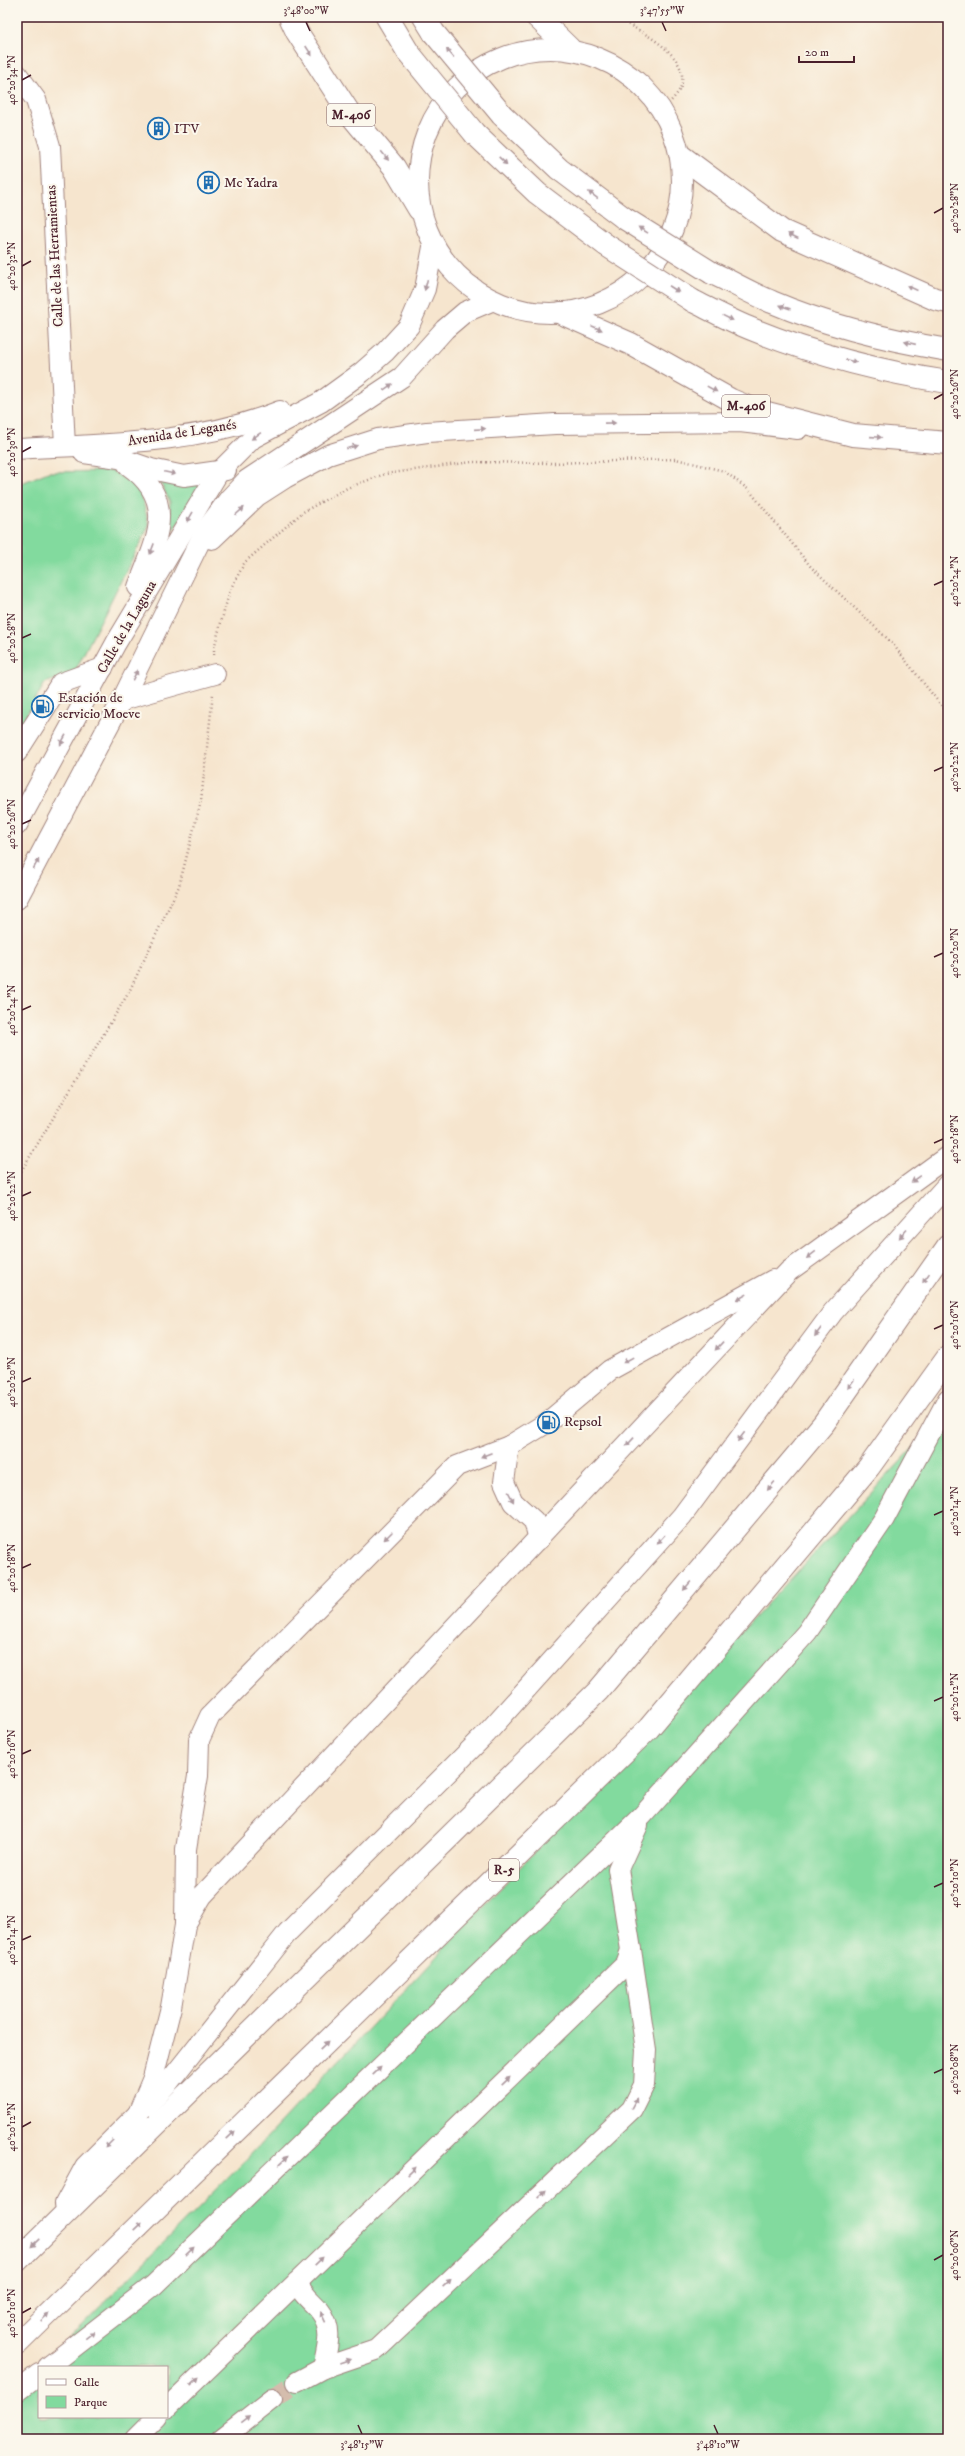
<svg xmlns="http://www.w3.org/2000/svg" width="965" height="2456" font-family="'IM FELL DW Pica',serif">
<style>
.green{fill:#82da9e;stroke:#667c64}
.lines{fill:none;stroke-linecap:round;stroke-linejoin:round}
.minor-tunnel{stroke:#d4bdad;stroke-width:20;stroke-dasharray:20 10;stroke-linecap:butt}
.minor-casing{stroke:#a0827c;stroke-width:22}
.highway-casing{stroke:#a0827c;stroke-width:24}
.path{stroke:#a0827c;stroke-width:2.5;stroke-dasharray:1 3;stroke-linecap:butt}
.minor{stroke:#fff;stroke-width:20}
.highway{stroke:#fff;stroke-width:22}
.highway-bridge-casing{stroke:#a0827c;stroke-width:24;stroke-linecap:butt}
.highway-bridge{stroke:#fff;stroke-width:22}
.oneway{fill:#ae9aa0}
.ticks{fill:none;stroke:#4a1f2b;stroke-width:1.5}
.labels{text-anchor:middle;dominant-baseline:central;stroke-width:4;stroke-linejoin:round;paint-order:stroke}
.shield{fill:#fbf7ec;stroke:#7f6065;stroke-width:1}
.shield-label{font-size:13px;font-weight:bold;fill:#4a1f2b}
.poi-label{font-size:14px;fill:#4a1f2b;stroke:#fbf7ec;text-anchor:start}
.street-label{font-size:14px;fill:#4a1f2b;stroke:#fbf7ec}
.neatline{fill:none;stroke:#4a1f2b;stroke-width:1.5}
.ticks-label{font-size:10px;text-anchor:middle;fill:#4a1f2b}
</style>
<rect width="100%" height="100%" fill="#fbf7ec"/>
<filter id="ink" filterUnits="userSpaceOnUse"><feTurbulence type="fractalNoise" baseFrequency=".025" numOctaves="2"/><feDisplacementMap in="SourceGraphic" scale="8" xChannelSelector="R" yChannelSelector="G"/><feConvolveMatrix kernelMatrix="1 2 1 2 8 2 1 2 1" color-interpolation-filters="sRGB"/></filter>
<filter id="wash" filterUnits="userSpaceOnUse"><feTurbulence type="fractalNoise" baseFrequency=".012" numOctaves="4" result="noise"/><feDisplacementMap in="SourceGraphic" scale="16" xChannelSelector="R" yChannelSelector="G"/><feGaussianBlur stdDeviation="0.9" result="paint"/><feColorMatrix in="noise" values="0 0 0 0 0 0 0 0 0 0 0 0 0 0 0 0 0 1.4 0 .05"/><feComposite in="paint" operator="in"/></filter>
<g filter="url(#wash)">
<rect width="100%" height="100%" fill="#f6e5ce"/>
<g class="green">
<path d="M112 471 140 489 149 526 74 673 45 683 17 731V485L48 472Z"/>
<path d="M159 480 203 485 169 537 170 502Z"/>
<path d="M948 1411V2439H17V2390L39 2368V2417H167V2367H40L239 2167Z"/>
</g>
</g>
<g filter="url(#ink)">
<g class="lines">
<path class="minor-tunnel" d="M272 2399 297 2382"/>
<defs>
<g id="minor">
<circle cx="550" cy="181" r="132"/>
<path d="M17 74 36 100 50 146 65 446"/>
<path d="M17 449C104 444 198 444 280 411"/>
<path d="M84 453 119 458 151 469 184 476 226 470"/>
<path d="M128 465C179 501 156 540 138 587"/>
<path d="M212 539 257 496 285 478 328 455 378 439 427 432 555 424 740 422 798 429"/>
<path d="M122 700 215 674"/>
<path d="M17 752 61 683 103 668"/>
<path d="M17 825 116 643 218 473 253 438 321 402 361 373 385 352 409 326 425 289 433 247"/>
<path d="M17 899 122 700 205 531 229 499 247 480 402 377 445 329 465 312 491 301"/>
<path d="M509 1446 504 1482 513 1502 534 1521 539 1539"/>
<path d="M185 1923 186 1849 198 1776 199 1740 210 1716 457 1466 509 1446 548 1422 610 1370 773 1280"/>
<path d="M146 2106 168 2083 288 1932 486 1734 682 1516 833 1312 948 1184"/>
<path d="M137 2116 153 2078 171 2007 185 1925 202 1896 789 1271 948 1156"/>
<path d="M297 2282C302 2295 312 2301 320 2311 334 2328 327 2349 323 2368"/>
<path d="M48 2367 154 2285 642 1816 807 1632 884 1519 948 1399"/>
<path d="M297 2382 323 2368 376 2350 632 2109 644 2085 646 2050 631 1950"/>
<path d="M17 2391 39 2374"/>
<path d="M167 2408 626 1964 631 1950 618 1869 638 1825"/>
<path d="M135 2439 157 2417"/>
<path d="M221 2439 272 2399"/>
</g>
<g id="highway">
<path d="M290 17 297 32 350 114 394 167 419 209"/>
<path d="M387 17 408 52"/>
<path d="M424 17 434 33"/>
<path d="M537 17 569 48"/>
<path d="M502 115 559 169 624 218"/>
<path d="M475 134 537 193 606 245"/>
<path d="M681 156 782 231 935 299 948 302"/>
<path d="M712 273C732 282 752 294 772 302 828 326 888 340 948 350"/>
<path d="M693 301C713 311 733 322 754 330 816 355 882 372 948 382"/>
<path d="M561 313 631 344 731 400 755 410 853 435 948 443"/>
<path d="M66 2204 86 2167 137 2116"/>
<path d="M17 2261 598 1691 824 1423 948 1246"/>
<path d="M17 2344 649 1728 869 1467 948 1357"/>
</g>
</defs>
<use href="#minor" class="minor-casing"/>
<use href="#highway" class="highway-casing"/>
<g class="path">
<path d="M614 17C636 29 686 51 682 82 681 92 670 102 663 109"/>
<path d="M948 17V18"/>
<path d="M214 655V648L230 590 245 562 303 512 347 488 385 474 472 462 553 463 676 459 724 471 749 490 811 567 891 642 948 714"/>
<path d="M17 1178 129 992 179 886 201 801 213 694"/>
</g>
<use href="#minor" class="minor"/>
<use href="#highway" class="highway"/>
<defs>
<g id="highway-bridge">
<path d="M434 33 502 115"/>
<path d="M408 52 475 134"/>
<path d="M624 218 712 273"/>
<path d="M606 245 693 301"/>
</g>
</defs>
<use href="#highway-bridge" class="highway-bridge-casing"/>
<use href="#highway-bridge" class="highway-bridge"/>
</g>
<defs><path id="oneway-solid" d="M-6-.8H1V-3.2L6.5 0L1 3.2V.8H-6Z"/></defs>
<g class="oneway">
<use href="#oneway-solid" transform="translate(309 51) rotate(57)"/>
<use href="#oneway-solid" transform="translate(450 53) rotate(-130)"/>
<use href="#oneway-solid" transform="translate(385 156) rotate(51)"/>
<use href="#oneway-solid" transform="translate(503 161) rotate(44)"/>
<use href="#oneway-solid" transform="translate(593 195) rotate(-144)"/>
<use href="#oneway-solid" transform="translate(643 230) rotate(-148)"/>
<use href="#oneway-solid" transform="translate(793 236) rotate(-156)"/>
<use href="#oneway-solid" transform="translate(426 285) rotate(104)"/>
<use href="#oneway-solid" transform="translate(912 288) rotate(-156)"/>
<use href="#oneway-solid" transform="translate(674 289) rotate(33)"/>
<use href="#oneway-solid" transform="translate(785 307) rotate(-160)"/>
<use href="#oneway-solid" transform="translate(728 318) rotate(26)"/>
<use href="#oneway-solid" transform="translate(597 328) rotate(23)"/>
<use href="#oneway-solid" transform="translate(910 343) rotate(-167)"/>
<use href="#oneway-solid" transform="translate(851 361) rotate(15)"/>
<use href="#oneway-solid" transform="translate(388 387) rotate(-35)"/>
<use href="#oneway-solid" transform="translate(712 389) rotate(29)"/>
<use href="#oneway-solid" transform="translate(610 423) rotate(-1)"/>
<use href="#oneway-solid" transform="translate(480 429) rotate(-4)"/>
<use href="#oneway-solid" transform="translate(256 436) rotate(145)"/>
<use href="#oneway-solid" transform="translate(876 437) rotate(4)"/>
<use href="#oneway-solid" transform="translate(352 447) rotate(-18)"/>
<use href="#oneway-solid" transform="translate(170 473) rotate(12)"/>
<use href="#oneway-solid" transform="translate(240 511) rotate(-42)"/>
<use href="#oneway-solid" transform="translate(190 517) rotate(120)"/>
<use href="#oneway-solid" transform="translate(152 549) rotate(111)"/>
<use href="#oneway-solid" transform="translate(135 675) rotate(-63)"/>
<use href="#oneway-solid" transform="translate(63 740) rotate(119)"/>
<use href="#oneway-solid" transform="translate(36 864) rotate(-61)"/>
<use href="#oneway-solid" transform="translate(916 1179) rotate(145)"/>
<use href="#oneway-solid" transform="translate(903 1234) rotate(132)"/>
<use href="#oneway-solid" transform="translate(811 1255) rotate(143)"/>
<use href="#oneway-solid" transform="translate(926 1278) rotate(125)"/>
<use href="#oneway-solid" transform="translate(742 1297) rotate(151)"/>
<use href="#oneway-solid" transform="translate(818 1332) rotate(127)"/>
<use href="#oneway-solid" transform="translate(719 1346) rotate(133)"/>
<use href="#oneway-solid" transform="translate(628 1360) rotate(151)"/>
<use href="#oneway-solid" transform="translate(851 1384) rotate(125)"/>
<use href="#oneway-solid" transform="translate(741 1437) rotate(127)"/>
<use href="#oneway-solid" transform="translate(630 1442) rotate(133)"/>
<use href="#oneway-solid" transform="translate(486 1455) rotate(159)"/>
<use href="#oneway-solid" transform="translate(771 1486) rotate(130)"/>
<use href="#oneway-solid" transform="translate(511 1497) rotate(62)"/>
<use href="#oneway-solid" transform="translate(388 1536) rotate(135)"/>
<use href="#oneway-solid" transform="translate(661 1539) rotate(132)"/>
<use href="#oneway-solid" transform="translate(687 1586) rotate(130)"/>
<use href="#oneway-solid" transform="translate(324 2045) rotate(-44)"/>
<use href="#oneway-solid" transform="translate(377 2071) rotate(-44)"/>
<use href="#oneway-solid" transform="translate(506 2081) rotate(-44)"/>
<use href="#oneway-solid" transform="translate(634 2103) rotate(-62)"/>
<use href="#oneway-solid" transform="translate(231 2135) rotate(-44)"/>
<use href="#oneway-solid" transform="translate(109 2144) rotate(135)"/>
<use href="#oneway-solid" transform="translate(283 2161) rotate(-44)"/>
<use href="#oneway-solid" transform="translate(412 2171) rotate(-44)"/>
<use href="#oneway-solid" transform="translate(542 2194) rotate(-43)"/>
<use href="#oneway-solid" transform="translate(138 2226) rotate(-44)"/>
<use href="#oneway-solid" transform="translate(35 2243) rotate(136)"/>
<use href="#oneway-solid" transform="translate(190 2251) rotate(-44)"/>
<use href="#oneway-solid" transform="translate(319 2261) rotate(-44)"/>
<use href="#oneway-solid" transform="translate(447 2283) rotate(-43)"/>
<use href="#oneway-solid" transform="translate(45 2317) rotate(-44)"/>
<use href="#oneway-solid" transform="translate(323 2317) rotate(-115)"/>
<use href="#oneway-solid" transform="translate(90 2335) rotate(-38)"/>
<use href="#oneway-solid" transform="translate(345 2361) rotate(-19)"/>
<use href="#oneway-solid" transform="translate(195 2381) rotate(-44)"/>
<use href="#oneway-solid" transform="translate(246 2419) rotate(-38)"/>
</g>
</g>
<path class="ticks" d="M306 22 310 31M662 22 666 31M22 80 31 75M934 213 943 208M22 266 31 261M934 399 943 394M22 452 31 447M934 585 943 581M22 638 31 634M934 771 943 767M22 824 31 820M934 957 943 953M22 1010 31 1006M934 1143 943 1139M22 1196 31 1192M934 1329 943 1325M22 1382 31 1378M934 1515 943 1511M22 1568 31 1564M934 1701 943 1697M22 1754 31 1750M934 1887 943 1883M22 1940 31 1936M934 2073 943 2069M22 2127 31 2122M934 2260 943 2255M22 2313 31 2308M358 2425 362 2434M714 2425 718 2434"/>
<defs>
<symbol id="building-ring" viewBox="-11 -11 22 22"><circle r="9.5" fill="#fbf7ec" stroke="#1f6fb2" stroke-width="1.5"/><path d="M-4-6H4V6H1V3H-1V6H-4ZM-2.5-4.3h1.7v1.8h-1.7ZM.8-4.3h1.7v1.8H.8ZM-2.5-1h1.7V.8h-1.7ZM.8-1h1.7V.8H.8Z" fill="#1f6fb2"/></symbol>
<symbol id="fuel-ring" viewBox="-11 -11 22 22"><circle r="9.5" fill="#fbf7ec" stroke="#1f6fb2" stroke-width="1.5"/><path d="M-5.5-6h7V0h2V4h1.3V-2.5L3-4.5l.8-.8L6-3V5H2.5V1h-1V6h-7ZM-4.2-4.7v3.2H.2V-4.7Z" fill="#1f6fb2"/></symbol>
</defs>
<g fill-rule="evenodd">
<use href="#building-ring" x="146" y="116" width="25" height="25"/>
<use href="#building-ring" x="196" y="170" width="25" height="25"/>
<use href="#fuel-ring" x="30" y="694" width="25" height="25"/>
<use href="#fuel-ring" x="536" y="1410" width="25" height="25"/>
</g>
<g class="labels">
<g class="shield">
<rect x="327" y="104" width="48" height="22" rx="3"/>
<rect x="722" y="395" width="48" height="22" rx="3"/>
<rect x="489" y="1859" width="30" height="22" rx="3"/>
</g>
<g class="shield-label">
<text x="351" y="115">M-406</text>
<text x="746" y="406">M-406</text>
<text x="504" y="1870">R-5</text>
</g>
<g class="poi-label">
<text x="174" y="129">ITV</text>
<text x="224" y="183">Mc Yadra</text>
<text x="58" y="698">Estación de<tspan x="58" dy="16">servicio Moeve</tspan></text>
<text x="564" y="1422">Repsol</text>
</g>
<g class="street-label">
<text transform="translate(55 256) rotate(-93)">Calle de las Herramientas</text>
<text transform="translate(182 433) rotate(-9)">Avenida de Leganés</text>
<text transform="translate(127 627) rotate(-60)">Calle de la Laguna</text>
</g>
</g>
<rect width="965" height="2456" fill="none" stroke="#fbf7ec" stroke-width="44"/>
<rect x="38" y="2366" width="130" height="52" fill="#fbf7ec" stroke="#b4a19f"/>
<rect x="46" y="2379" width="20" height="6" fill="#ffffff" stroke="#b4a19f"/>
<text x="74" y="2386" font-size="12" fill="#4a1f2b">Calle</text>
<rect x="46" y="2396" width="20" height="12" fill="#82da9e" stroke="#b4a19f"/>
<text x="74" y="2406" font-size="12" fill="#4a1f2b">Parque</text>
<path d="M799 56v6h55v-6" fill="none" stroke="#4a1f2b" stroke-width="2"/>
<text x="805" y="56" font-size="12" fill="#4a1f2b" stroke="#fbf7ec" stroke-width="3" paint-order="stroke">20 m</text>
<rect x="22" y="22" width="921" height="2412" class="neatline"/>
<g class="ticks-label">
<text x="306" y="14">3°48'00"W</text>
<text x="662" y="14">3°47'55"W</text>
<text transform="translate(11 80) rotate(-90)" y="4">40°20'34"N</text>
<text transform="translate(954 208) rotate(-90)" y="4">40°20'28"N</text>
<text transform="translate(11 266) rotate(-90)" y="4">40°20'32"N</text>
<text transform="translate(954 394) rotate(-90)" y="4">40°20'26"N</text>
<text transform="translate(11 452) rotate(-90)" y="4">40°20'30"N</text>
<text transform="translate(954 581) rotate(-90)" y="4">40°20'24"N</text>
<text transform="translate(11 638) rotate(-90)" y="4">40°20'28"N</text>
<text transform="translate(954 767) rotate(-90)" y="4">40°20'22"N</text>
<text transform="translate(11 824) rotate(-90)" y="4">40°20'26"N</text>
<text transform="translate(954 953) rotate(-90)" y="4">40°20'20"N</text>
<text transform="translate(11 1010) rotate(-90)" y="4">40°20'24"N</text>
<text transform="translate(954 1139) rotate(-90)" y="4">40°20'18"N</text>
<text transform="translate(11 1196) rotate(-90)" y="4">40°20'22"N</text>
<text transform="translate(954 1325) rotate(-90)" y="4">40°20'16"N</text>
<text transform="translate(11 1382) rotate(-90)" y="4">40°20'20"N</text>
<text transform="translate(954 1511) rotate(-90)" y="4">40°20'14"N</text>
<text transform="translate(11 1568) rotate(-90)" y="4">40°20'18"N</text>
<text transform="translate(954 1697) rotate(-90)" y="4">40°20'12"N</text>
<text transform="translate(11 1754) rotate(-90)" y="4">40°20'16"N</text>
<text transform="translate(954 1883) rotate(-90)" y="4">40°20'10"N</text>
<text transform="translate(11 1940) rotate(-90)" y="4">40°20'14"N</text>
<text transform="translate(954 2069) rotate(-90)" y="4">40°20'08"N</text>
<text transform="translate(11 2127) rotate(-90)" y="4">40°20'12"N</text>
<text transform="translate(954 2255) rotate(-90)" y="4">40°20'06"N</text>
<text transform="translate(11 2313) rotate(-90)" y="4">40°20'10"N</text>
<text x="362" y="2448">3°48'15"W</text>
<text x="718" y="2448">3°48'10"W</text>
</g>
</svg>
